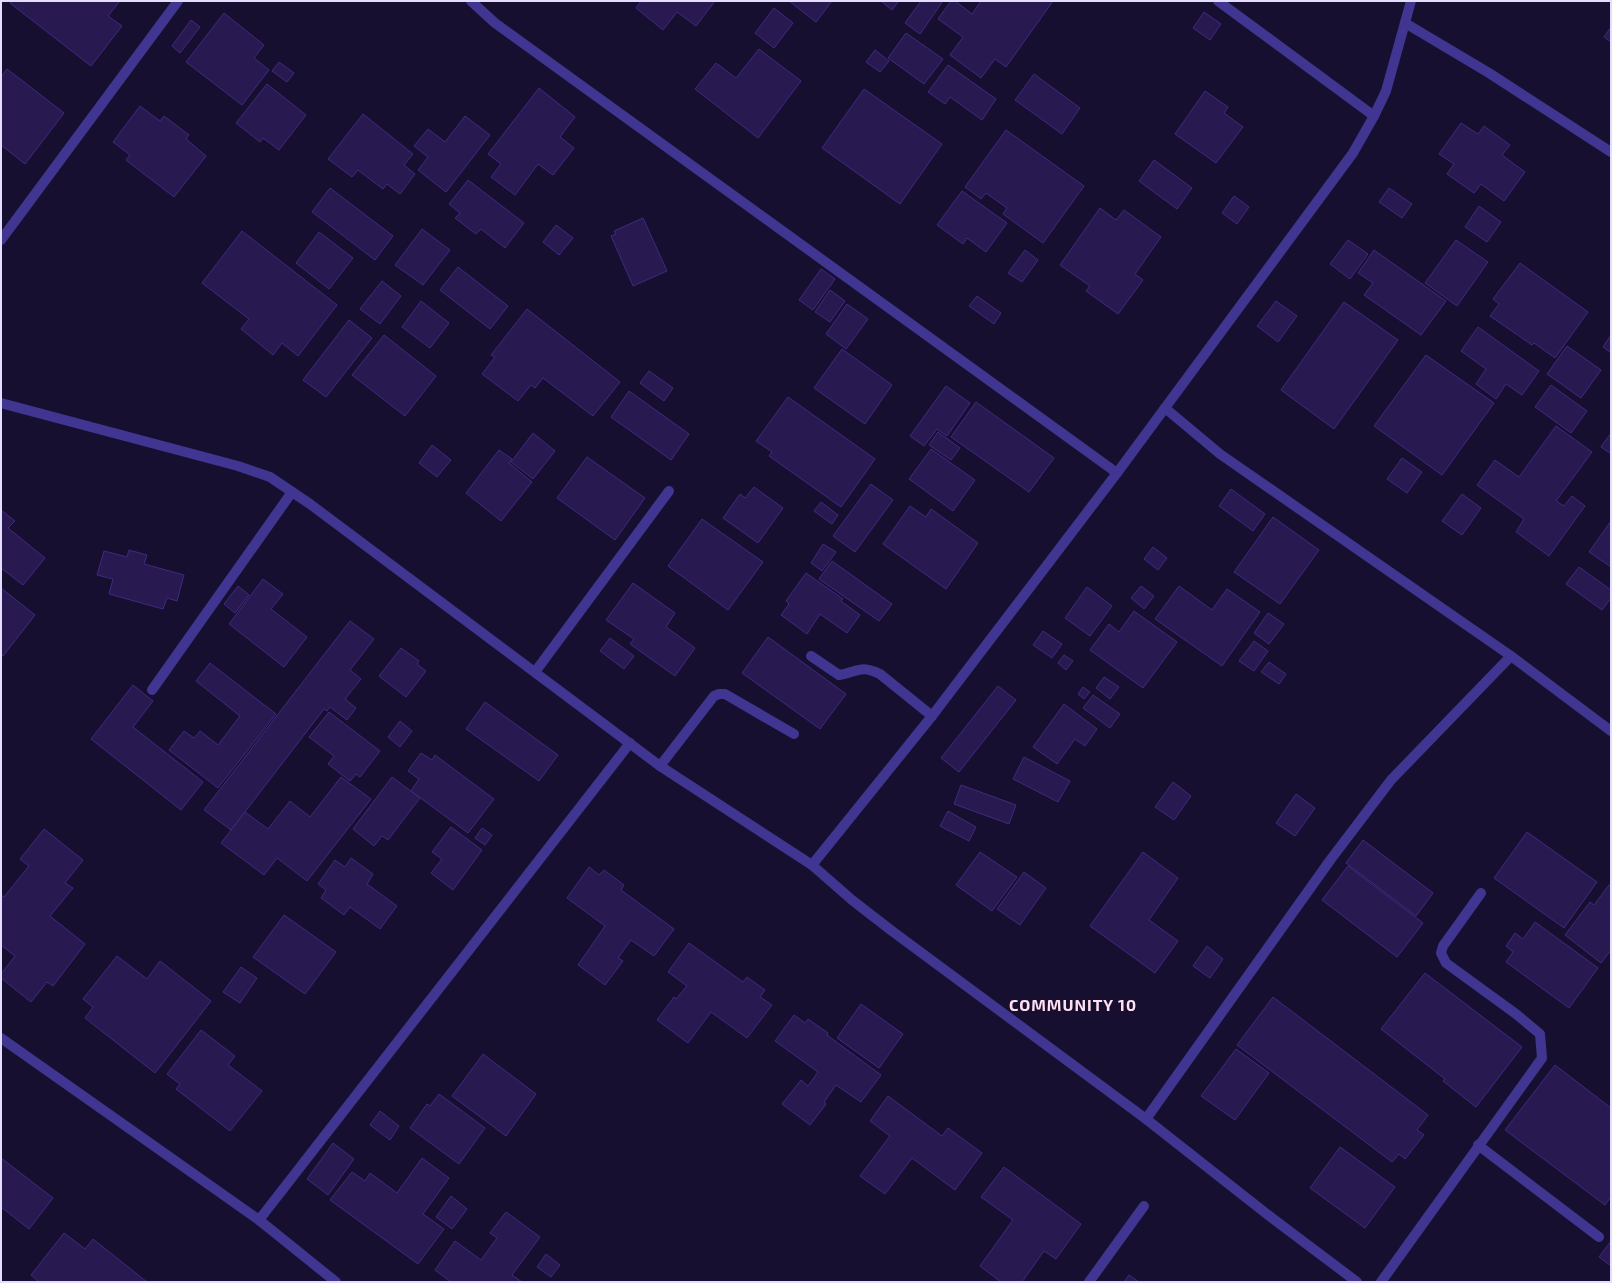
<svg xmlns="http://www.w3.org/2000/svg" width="1612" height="1283" font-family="'Exo 2',sans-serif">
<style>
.building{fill:#291951;stroke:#412980}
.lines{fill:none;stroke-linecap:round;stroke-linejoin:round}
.lane{stroke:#403692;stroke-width:10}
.street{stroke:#403692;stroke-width:10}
.labels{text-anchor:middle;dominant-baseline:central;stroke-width:4;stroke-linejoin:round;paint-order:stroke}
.district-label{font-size:16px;font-weight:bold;letter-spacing:1px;fill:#ffdff1;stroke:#170f2f}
</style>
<rect width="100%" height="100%" fill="#170f2f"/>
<g class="building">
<path d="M12 1H120L108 16 122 26 91 66 10 3Z"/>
<path d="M641 1H715L696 26 677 12 663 30 636 8Z"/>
<path d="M789 1H832L816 22Z"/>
<path d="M881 1H899L892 10Z"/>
<path d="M921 1H943L920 34 905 23Z"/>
<path d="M951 1H955L972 14 981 1H1053L1006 67 995 59 981 78 950 55 963 37 938 19Z"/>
<path d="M774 8 793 23 774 48 755 33Z"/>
<path d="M1204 12 1221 24 1210 40 1193 28Z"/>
<path d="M224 13 264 45 254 58 269 70 242 105 186 62Z"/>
<path d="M191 20 200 27 180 53 172 46Z"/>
<path d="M1611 27V42L1604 37Z"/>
<path d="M906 33 943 59 924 84 888 58Z"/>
<path d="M759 49 801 81 758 138 695 89 716 63 736 78Z"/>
<path d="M875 50 889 61 880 72 866 62Z"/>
<path d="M279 62 294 73 287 82 272 71Z"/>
<path d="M948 65 996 99 982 120 950 97 945 104 928 92Z"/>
<path d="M7 69 64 113 25 164 1 145V77Z"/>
<path d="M1034 74 1080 108 1062 134 1015 100Z"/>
<path d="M267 84 306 115 279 150 263 138 260 142 236 123Z"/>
<path d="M539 88 575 117 560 137 574 148 553 175 538 164 515 195 491 177 501 164 488 154Z"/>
<path d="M864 89 942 144 900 204 822 148Z"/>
<path d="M1205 91 1228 107 1224 113 1243 127 1216 163 1175 134Z"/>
<path d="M140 106 160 121 164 116 189 135 186 139 206 156 174 197 126 160 130 155 113 142Z"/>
<path d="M363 114 413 154 404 165 415 174 400 194 387 184 383 189 358 170 352 177 328 159Z"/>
<path d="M465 116 490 135 446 192 418 170 428 157 414 146 428 129 445 142Z"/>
<path d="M1461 123 1478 134 1484 126 1510 145 1502 155 1525 172 1504 201 1481 184 1474 193 1447 174 1454 164 1439 154Z"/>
<path d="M1006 130 1084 186 1043 243 1003 214 1007 208 986 193 981 199 965 187Z"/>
<path d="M1154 160 1192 188 1177 209 1139 181Z"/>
<path d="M468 180 524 223 505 248 481 229 476 234 455 218 460 213 449 204Z"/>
<path d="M330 188 393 236 375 260 312 212Z"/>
<path d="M1389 188 1412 204 1402 218 1379 202Z"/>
<path d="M962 191 1007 223 986 252 967 238 963 244 937 225Z"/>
<path d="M1234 196 1249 207 1237 224 1222 213Z"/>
<path d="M1479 206 1501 222 1487 242 1465 227Z"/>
<path d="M1100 208 1116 220 1124 210 1161 237 1135 274 1143 280 1118 314 1086 291 1090 286 1060 265Z"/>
<path d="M643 218 667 271 633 286 611 236 616 234 614 231Z"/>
<path d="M556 225 573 238 559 255 543 242Z"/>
<path d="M422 229 450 250 423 285 395 265Z"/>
<path d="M242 231 337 305 298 356 282 343 273 355 241 329 249 319 202 283Z"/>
<path d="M319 232 353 258 329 289 296 263Z"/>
<path d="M1348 240 1368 254 1350 279 1330 264Z"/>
<path d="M1456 240 1488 262 1457 306 1425 283Z"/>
<path d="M1025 250 1038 260 1022 282 1008 273Z"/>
<path d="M1374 250 1446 301 1421 335 1364 295 1373 283 1358 273Z"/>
<path d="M1520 263 1588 312 1555 358 1534 343 1532 345 1490 316 1499 304 1493 299Z"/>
<path d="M458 267 508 306 490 329 440 290Z"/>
<path d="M821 269 835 279 813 310 799 300Z"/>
<path d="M382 281 401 296 380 324 360 309Z"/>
<path d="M830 290 845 301 830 322 815 312Z"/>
<path d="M977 296 1001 313 994 324 969 306Z"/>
<path d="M421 301 449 323 430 348 402 327Z"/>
<path d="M1276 301 1297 316 1278 342 1257 326Z"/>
<path d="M1344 302 1398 340 1334 429 1281 390Z"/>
<path d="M847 304 868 319 846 349 826 334Z"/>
<path d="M527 309 620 382 593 416 543 378 535 388 531 385 518 401 482 374 495 357 491 355Z"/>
<path d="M349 320 372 338 326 397 303 380Z"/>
<path d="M1478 327 1539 371 1522 395 1506 384 1496 399 1476 384 1486 369 1461 351Z"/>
<path d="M384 335 436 376 405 416 352 375Z"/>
<path d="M1611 335V353L1603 347Z"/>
<path d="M1567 346 1601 370 1581 398 1547 374Z"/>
<path d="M842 349 892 385 865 424 814 388Z"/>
<path d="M1426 355 1494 403 1442 475 1374 426Z"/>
<path d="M649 371 673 388 664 401 640 383Z"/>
<path d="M1551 385 1587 411 1571 433 1535 407Z"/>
<path d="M946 386 970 403 947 436 937 429 924 446 910 436Z"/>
<path d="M629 391 689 434 671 460 611 417Z"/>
<path d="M788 397 875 459 841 507 769 456 772 452 756 441Z"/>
<path d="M976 402 1054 458 1029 492 951 437Z"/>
<path d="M1556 426 1592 452 1556 501 1564 506 1572 496 1585 506 1549 556 1516 532 1524 519 1477 485 1495 460 1519 477Z"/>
<path d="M938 432 960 448 951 460 929 445Z"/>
<path d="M533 433 555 451 533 479 511 462Z"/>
<path d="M1611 433V454L1601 447Z"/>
<path d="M432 445 451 460 437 477 419 463Z"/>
<path d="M931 449 975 480 953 511 909 479Z"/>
<path d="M499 450 512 459 509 463 532 482 501 521 466 493Z"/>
<path d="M587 457 645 498 615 540 557 498Z"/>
<path d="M1402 458 1422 472 1407 493 1387 479Z"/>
<path d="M871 484 893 500 855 552 833 536Z"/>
<path d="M754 487 783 508 758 543 723 518 740 494 745 498Z"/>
<path d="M1231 489 1265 514 1253 531 1219 506Z"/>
<path d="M1462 494 1481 508 1462 535 1442 521Z"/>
<path d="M821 502 838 515 832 524 814 511Z"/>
<path d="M910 506 926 517 931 509 978 543 946 589 883 544Z"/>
<path d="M1 510 15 521 8 528 45 558 23 585 1 568Z"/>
<path d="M1273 517 1319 550 1280 604 1234 572Z"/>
<path d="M702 519 763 562 728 610 668 566Z"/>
<path d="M1611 521V567L1589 552Z"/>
<path d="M823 544 836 552 822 571 811 563Z"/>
<path d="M1153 547 1167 558 1158 570 1144 559Z"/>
<path d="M129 550 147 555 144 564 184 575 177 601 167 598 163 609 109 594 113 579 97 575 104 551 127 557Z"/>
<path d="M832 561 892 604 879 621 819 579Z"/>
<path d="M1579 567 1611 590V598L1602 610 1566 584Z"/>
<path d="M806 573 843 599 841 601 860 615 847 633 820 614 807 634 781 615 789 604 786 601Z"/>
<path d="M263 579 283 594 271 609 307 637 284 667 229 624Z"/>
<path d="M633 583 675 613 666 627 695 648 675 676 630 644 634 639 606 620Z"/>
<path d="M238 586 249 595 235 613 224 604Z"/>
<path d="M1141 586 1154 596 1144 609 1131 598Z"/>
<path d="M1179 586 1212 610 1227 589 1260 612 1222 666 1155 619Z"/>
<path d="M1087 587 1112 606 1090 636 1065 618Z"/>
<path d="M1 588 35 615 3 656 1 655Z"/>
<path d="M1134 611 1177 642 1143 688 1090 650 1109 624 1119 632Z"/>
<path d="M1268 613 1284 624 1269 644 1254 633Z"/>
<path d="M350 621 374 639 350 670 361 679 345 699 356 708 347 720 330 707 327 711 324 709 231 830 204 810Z"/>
<path d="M1043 631 1062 644 1052 658 1033 645Z"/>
<path d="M768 637 846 694 820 729 742 673Z"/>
<path d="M610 638 634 656 624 669 600 651Z"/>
<path d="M1254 641 1268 651 1254 671 1239 661Z"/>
<path d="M401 648 419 661 417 664 426 671 406 697 379 676Z"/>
<path d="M1064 655 1073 661 1066 670 1058 663Z"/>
<path d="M1269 662 1286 674 1279 684 1261 672Z"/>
<path d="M210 663 276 714 218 788 169 750 184 731 194 738 200 731 218 745 240 716 196 681Z"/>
<path d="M1104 677 1119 687 1110 699 1096 688Z"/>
<path d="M133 685 153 701 133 727 203 782 181 810 91 739Z"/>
<path d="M998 686 1016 700 959 772 941 758Z"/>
<path d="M1083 687 1090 692 1084 699 1078 694Z"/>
<path d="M1093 695 1120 714 1110 728 1083 708Z"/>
<path d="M485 702 558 755 539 781 466 729Z"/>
<path d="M1064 704 1097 729 1085 746 1075 739 1057 764 1033 747Z"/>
<path d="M329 712 380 751 360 777 356 774 350 781 328 764 334 756 309 737Z"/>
<path d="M400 721 412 731 400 747 388 737Z"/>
<path d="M421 753 432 760 435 755 494 799 468 833 411 791 419 779 408 771Z"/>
<path d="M1024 757 1070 781 1058 802 1013 779Z"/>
<path d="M341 777 371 799 307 881 277 858 264 875 221 843 245 812 268 829 290 801 310 817Z"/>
<path d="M392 777 420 798 388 840 382 836 374 846 353 829Z"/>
<path d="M1173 782 1191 796 1174 820 1155 807Z"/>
<path d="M961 785 1016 805 1009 824 954 804Z"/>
<path d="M1296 794 1315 808 1295 836 1276 823Z"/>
<path d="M948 811 976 827 969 841 940 826Z"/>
<path d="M451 827 482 850 453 890 431 873 442 859 432 852Z"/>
<path d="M482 828 492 835 485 845 475 838Z"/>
<path d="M44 829 83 860 65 883 73 888 50 916 85 944 53 986 47 982 31 1002 1 978V974L15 956 1 945V895L4 897 29 866 20 859Z"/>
<path d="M1527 832 1597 882 1564 928 1494 878Z"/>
<path d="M1363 840 1433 893 1416 916 1346 863Z"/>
<path d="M980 852 1017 877 992 911 956 885Z"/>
<path d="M1143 852 1178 878 1149 920 1178 941 1155 973 1090 926Z"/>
<path d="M351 858 373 874 367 884 397 906 380 929 350 907 344 915 321 898 326 890 318 884 335 860 345 867Z"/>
<path d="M1348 866 1423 923 1397 957 1322 900Z"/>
<path d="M589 867 599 875 604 870 624 885 621 890 674 929 654 956 631 940 618 958 623 961 605 985 578 965 605 926 567 898Z"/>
<path d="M1024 872 1046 888 1020 925 997 909Z"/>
<path d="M1609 885 1611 886V950L1601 963 1565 935 1590 902 1594 905Z"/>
<path d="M284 915 336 952 305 994 253 957Z"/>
<path d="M1535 922 1598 968 1569 1008 1506 962 1513 952 1506 946 1515 933 1523 939Z"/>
<path d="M689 943 743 982 747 977 765 990 760 997 772 1005 747 1038 711 1012 688 1043 657 1020 674 997 676 999 687 986 668 972Z"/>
<path d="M1207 946 1223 959 1210 978 1193 966Z"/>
<path d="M117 956 147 979 160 961 211 1001 155 1073 85 1018 93 1007 83 999Z"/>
<path d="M241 967 257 978 240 1003 223 992Z"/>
<path d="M1425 973 1522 1047 1476 1107 1443 1081 1445 1079 1381 1029Z"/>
<path d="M1273 997 1428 1115 1417 1130 1424 1135 1405 1159 1399 1154 1392 1162 1237 1045Z"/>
<path d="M861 1004 903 1034 879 1068 837 1038Z"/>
<path d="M794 1015 805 1023 808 1019 828 1033 827 1035 881 1075 861 1102 836 1085 824 1102 826 1104 810 1125 782 1104 801 1080 808 1086 818 1072 775 1041Z"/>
<path d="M201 1030 235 1056 228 1065 262 1091 230 1131 176 1089 180 1084 167 1074Z"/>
<path d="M1236 1049 1269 1073 1235 1120 1201 1096Z"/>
<path d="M483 1054 536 1094 506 1136 452 1096Z"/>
<path d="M1555 1065 1611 1108V1197L1605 1205 1505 1130Z"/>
<path d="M439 1094 485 1128 459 1164 410 1128 427 1104 430 1106Z"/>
<path d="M888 1096 942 1136 948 1128 982 1153 955 1190 912 1158 885 1194 860 1176 890 1136 870 1121Z"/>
<path d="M380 1111 399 1126 390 1140 370 1125Z"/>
<path d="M333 1143 354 1159 328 1195 307 1179Z"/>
<path d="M1340 1147 1395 1187 1365 1228 1310 1188Z"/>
<path d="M1 1158 53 1198 29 1229 1 1207Z"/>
<path d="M422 1158 449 1178 423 1214 444 1229 418 1264 330 1200 352 1172 365 1181 370 1173 397 1193Z"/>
<path d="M1004 1167 1081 1224 1056 1259 1044 1251 1022 1282H1001L980 1266 1013 1220 981 1197Z"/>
<path d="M451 1196 467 1209 452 1229 436 1217Z"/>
<path d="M506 1212 540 1237 512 1275 522 1282H451L435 1270 455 1241 481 1260 497 1238 490 1233Z"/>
<path d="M64 1233 85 1249 93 1239 147 1282H39L31 1275Z"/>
<path d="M1611 1241V1266L1599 1257Z"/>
<path d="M546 1254 560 1265 551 1277 537 1267Z"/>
<path d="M1129 1275 1139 1282H1124Z"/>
</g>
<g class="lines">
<g class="lane">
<path d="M811 656 839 675C858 672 860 664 880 674L932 716"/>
<path d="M535 672 669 491"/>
<path d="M152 690 292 492"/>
<path d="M660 766 714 696 719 694H725L794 734"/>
<path d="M1146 1119 1331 859 1391 780 1511 656"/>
<path d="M1478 1145 1599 1237"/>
<path d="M1381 1282 1542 1058 1540 1034 1516 1014 1446 963 1441 953 1443 946 1481 893"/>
</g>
<g class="street">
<path d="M471 1 495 23 1117 473"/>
<path d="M1218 1 1374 116"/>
<path d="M1405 23 1489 73 1611 152"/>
<path d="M1 240 178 1"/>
<path d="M1 403 238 466 270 477 310 504 660 766 812 865 852 900 892 931 1146 1119 1272 1218 1357 1282"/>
<path d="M1165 408 1220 454 1511 656 1611 731"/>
<path d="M812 865 932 716 1117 473 1353 153 1374 116 1386 91 1411 1"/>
<path d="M1 1038 259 1220"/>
<path d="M336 1282 259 1220 630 743"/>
<path d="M1089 1282 1144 1206"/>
</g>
</g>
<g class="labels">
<g class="district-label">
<text x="1073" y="1004">COMMUNITY 10</text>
</g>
</g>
<rect width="1612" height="1283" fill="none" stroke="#e3ddff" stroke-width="4"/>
</svg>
